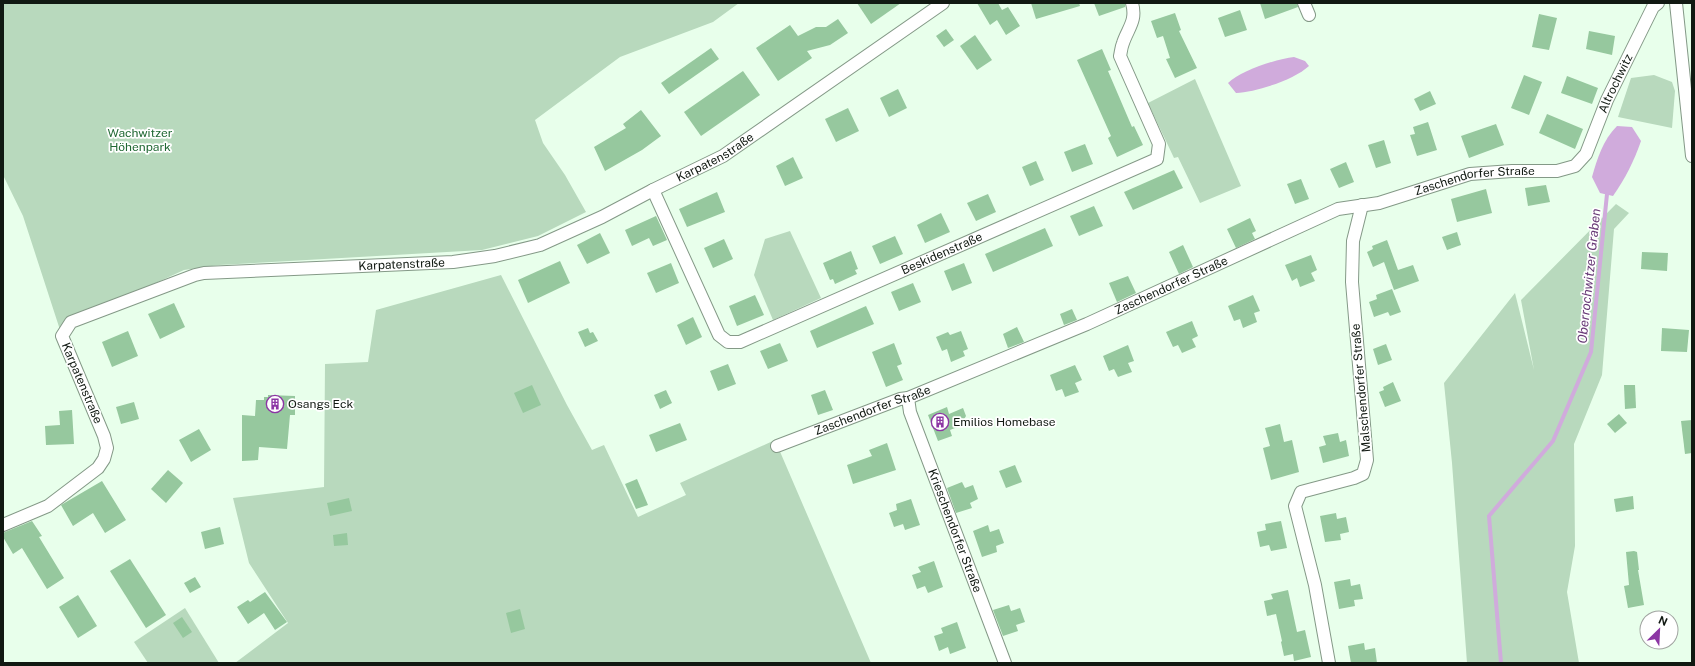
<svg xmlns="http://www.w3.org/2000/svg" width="1695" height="666" font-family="'Public Sans',sans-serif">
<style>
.green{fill:#b8d9bd}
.water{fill:#d0abdc}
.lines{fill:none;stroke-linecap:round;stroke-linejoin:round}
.stream{stroke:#d0abdc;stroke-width:4}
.building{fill:#96c89e}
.street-casing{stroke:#849987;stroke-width:14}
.street{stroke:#fff;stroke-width:12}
.labels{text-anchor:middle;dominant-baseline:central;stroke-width:3.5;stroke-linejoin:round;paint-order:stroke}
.street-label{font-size:12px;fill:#111912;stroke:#fff}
.park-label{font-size:12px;fill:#206833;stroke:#fff}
.poi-label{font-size:12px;fill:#111912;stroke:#fff;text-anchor:start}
.water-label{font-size:13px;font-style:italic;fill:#683a77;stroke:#fff}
</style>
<rect width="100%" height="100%" fill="#e8ffeb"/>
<g class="green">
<path d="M3 3H739L713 22 620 57 535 120 543 143 565 175 586 212 538 236 482 250 219 265 184 270 71 322 62 336 23 216 3 175Z"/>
<path d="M1654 75 1672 82 1675 91 1672 128 1618 117 1631 78Z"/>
<path d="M1195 79 1241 186 1200 203 1178 157 1174 158 1148 103Z"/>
<path d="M1616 204 1629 213 1614 229 1602 375 1574 444 1575 546 1567 592 1579 663H1467L1452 463 1444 383 1515 293 1534 370 1521 300Z"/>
<path d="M790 231 821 298 773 320 754 275 765 239Z"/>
<path d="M501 275 567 405 592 450 604 445 638 517 686 495 680 483 775 440 871 663H235L288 623 249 563 233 498 324 487 325 364 368 362 376 310Z"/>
<path d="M185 608 219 663H148L134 642Z"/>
</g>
<g class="water">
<path d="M1294 57 1305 61 1309 66C1294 80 1256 92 1236 93L1228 83C1240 71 1276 59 1294 57Z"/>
<path d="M1617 126 1632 127 1641 141C1634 161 1625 179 1613 196L1600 193 1592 177C1597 159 1603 140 1617 126Z"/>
</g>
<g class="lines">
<path class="stream" d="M1501 663 1489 516 1553 441 1591 352 1607 194"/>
</g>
<g class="building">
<path d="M857 3H901L871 24Z"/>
<path d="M977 3H998L1002 10 1008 7 1020 26 1006 35 997 20 990 25Z"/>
<path d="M1031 3H1079L1080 6 1036 19Z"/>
<path d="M1094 3H1125V7L1099 16Z"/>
<path d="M1260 3H1297L1298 7 1265 19Z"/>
<path d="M1240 10 1247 30 1225 37 1218 18Z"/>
<path d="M1175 13 1181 30 1179 31 1197 68 1175 78 1166 59 1170 58 1163 36 1157 38 1151 21Z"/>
<path d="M1539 14 1557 18 1549 50 1532 47Z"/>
<path d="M838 19 848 33 830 45 807 51 812 58 778 81 756 48 790 25 798 36 816 27H826Z"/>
<path d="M946 29 954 40 944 47 936 36Z"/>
<path d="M1589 31 1615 36 1612 55 1586 49Z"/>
<path d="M975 35 992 60 977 70 960 46Z"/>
<path d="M711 48 719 59 669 94 661 83Z"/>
<path d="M1102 49 1111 70 1108 71 1132 127 1134 126 1143 145 1117 157 1108 138 1111 136 1077 60Z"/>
<path d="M743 71 760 95 701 136 684 112Z"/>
<path d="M1524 75 1542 82 1529 115 1511 108Z"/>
<path d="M1567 76 1598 88 1592 104 1561 93Z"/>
<path d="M898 89 907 108 889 117 880 98Z"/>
<path d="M1430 91 1436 104 1420 111 1414 99Z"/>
<path d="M848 108 859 131 836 142 825 119Z"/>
<path d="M641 110 661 136 642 150 605 171 594 147 626 128 623 124Z"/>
<path d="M1547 114 1583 129 1575 149 1539 133Z"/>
<path d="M1428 122 1437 150 1417 156 1410 135 1415 134 1413 127Z"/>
<path d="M1496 124 1504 145 1469 158 1461 136Z"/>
<path d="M1384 140 1391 163 1376 168 1368 145Z"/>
<path d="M1085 144 1093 164 1072 172 1064 152Z"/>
<path d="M793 157 803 178 785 186 776 166Z"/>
<path d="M1036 161 1044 180 1030 186 1022 167Z"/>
<path d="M1346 162 1354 182 1339 188 1330 169Z"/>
<path d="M1174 170 1183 188 1133 210 1124 192Z"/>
<path d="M1301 179 1309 199 1295 204 1287 184Z"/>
<path d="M1546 185 1550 202 1528 206 1525 188Z"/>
<path d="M1486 189 1492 213 1457 222 1451 199Z"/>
<path d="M717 192 725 212 687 227 679 209Z"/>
<path d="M988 194 996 212 976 221 967 203Z"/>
<path d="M1094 206 1103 226 1079 236 1070 216Z"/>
<path d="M941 213 950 232 925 243 917 225Z"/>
<path d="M656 216 667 240 653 246 649 238 632 246 625 230Z"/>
<path d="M1250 218 1256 231 1252 233 1255 239 1236 248 1227 229Z"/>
<path d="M1045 228 1053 246 993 272 985 254Z"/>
<path d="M1457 232 1461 245 1447 250 1442 237Z"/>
<path d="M600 233 610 253 587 264 577 245Z"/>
<path d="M895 236 903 254 880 264 872 246Z"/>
<path d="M724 239 733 259 713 268 704 248Z"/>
<path d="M1387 240 1398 270 1413 265 1419 281 1394 290 1384 262 1373 267 1367 252 1373 249 1372 246Z"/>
<path d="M1183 245 1193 267 1179 274 1169 252Z"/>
<path d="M851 251 858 269 855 270 857 274 835 284 833 279 830 280 823 263Z"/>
<path d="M1642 252 1668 253 1667 271 1641 269Z"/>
<path d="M1311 255 1317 270 1311 273 1315 281 1300 287 1297 278 1292 281 1285 265Z"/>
<path d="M560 261 570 283 528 303 518 280Z"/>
<path d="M671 263 679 283 656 293 647 273Z"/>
<path d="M964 263 972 283 952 291 944 271Z"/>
<path d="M1128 276 1136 293 1117 302 1109 283Z"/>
<path d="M913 283 921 302 899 311 891 292Z"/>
<path d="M1392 289 1401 312 1390 316 1388 312 1374 317 1369 302 1377 299 1376 295Z"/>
<path d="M755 295 764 315 737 326 729 306Z"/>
<path d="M1253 295 1260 311 1254 313 1257 322 1243 328 1240 319 1234 321 1228 306Z"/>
<path d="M174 303 185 327 160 339 148 314Z"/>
<path d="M866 306 874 324 817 348 810 331Z"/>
<path d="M1072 309 1077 320 1064 325 1060 314Z"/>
<path d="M693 317 702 337 686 345 677 325Z"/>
<path d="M1192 321 1198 336 1192 339 1196 347 1182 353 1178 345 1173 347 1166 332Z"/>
<path d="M1017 327 1024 342 1008 348 1003 334Z"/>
<path d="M588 328 590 333 593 332 598 341 585 347 578 332Z"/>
<path d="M1662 328 1689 330 1687 352 1661 351Z"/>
<path d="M128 331 138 356 112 367 102 342Z"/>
<path d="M961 331 968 349 963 351 965 356 951 362 947 349 942 351 936 337 948 332 950 335Z"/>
<path d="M780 343 788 361 768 369 760 351Z"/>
<path d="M894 343 902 364 897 366 903 380 886 387 872 352Z"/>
<path d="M1386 344 1392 360 1378 365 1373 349Z"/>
<path d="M1128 345 1134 361 1128 363 1132 372 1118 377 1114 369 1109 371 1103 356Z"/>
<path d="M728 364 736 384 718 391 710 371Z"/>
<path d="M1075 365 1082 380 1075 383 1079 392 1065 397 1062 389 1056 391 1050 375Z"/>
<path d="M1393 382 1401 401 1385 407 1379 392 1384 390 1383 387Z"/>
<path d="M532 385 541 405 523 413 514 393Z"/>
<path d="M1624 385H1635L1636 408 1625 409Z"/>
<path d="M666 390 672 403 660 409 654 395Z"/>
<path d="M825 390 833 410 818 415 811 395Z"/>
<path d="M268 395 295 396V415H290L287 449 259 447 258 460 242 461V415L255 416 256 400H264V397H268Z"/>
<path d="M134 402 139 419 121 424 116 407Z"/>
<path d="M947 407 949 414 963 408 966 416 960 426 950 430 952 436 938 441 928 415Z"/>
<path d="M72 410 74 444 46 445 45 426 60 425 59 411Z"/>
<path d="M1619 414 1627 423 1615 433 1607 424Z"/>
<path d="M1692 420V453L1685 454 1681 421Z"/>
<path d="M680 423 687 440 656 452 649 435Z"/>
<path d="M1280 424 1284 442 1292 440 1299 472 1271 480 1263 448 1270 446 1265 428Z"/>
<path d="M199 429 211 450 191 462 179 440Z"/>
<path d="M1338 433 1340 442 1346 440 1349 456 1323 463 1319 447 1326 445 1323 436Z"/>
<path d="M887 443 896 470 853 484 847 465 872 456 869 450Z"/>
<path d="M1015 465 1022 482 1006 488 999 471Z"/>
<path d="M168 470 183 483 166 503 151 489Z"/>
<path d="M637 479 648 505 636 509 625 484Z"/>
<path d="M102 481 126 520 105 533 93 513 73 526 61 505Z"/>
<path d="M962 482 965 488 973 485 978 499 970 503 972 508 956 513 947 488Z"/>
<path d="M1633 496 1634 509 1616 512 1614 499Z"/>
<path d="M349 498 352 511 330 516 327 503Z"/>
<path d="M911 499 920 525 905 530 903 524 894 527 889 513 897 510 896 504Z"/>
<path d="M1336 513 1337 519 1346 517 1349 532 1340 534 1341 540 1325 542 1320 516Z"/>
<path d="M32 521 42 536 39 537 64 578 47 589 22 548 13 554 3 537V533L5 532Z"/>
<path d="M1281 521 1287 548 1271 551 1269 545 1260 547 1257 532 1266 530 1265 524Z"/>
<path d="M988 525 990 532 999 529 1004 543 996 546 997 552 982 557 973 531Z"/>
<path d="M220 527 224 544 205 549 201 532Z"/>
<path d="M347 533 348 545 334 546 333 535Z"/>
<path d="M1634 551 1637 552 1639 570H1638L1644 605 1628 608 1624 586 1629 585 1626 552Z"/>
<path d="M130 559 166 615 146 628 110 571Z"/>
<path d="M934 561 943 587 928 593 925 586 917 589 912 575 921 572 918 567Z"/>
<path d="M195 577 201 587 190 593 184 583Z"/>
<path d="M1350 579 1351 586 1360 584 1363 599 1354 600 1355 606 1339 609 1334 582Z"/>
<path d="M1288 590 1297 632 1305 630 1311 657 1294 661 1293 654 1284 656 1281 642 1282 641 1276 614 1267 616 1264 601 1273 599 1271 594Z"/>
<path d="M265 592 287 622 275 630 264 613 248 624 237 607 248 600 250 602Z"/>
<path d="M78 595 97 626 78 638 59 607Z"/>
<path d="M1009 605 1011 611 1020 608 1025 622 1016 625 1018 631 1003 636 993 610Z"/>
<path d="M520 609 525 629 511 633 506 613Z"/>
<path d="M182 617 192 632 183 638 173 623Z"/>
<path d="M957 622 966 648 950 654 948 647 939 651 934 636 943 633 941 628Z"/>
<path d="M1364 643 1365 650 1375 648 1377 663H1351L1348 646Z"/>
</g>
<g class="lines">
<defs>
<g id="street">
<path d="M1304 3 1309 15"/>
<path d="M1676 3 1692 156"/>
<path id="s1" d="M653 190 719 335 728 342H740L1157 159 1159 144 1120 56C1121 52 1121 48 1123 43 1128 28 1137 21 1132 3"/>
<path id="s2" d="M908 398 910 412 1005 663"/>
<path id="s3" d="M777 446 900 399 908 398 1087 324 1338 209 1379 203 1470 174 1512 171H1557L1575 166 1586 154 1607 100 1653 7 1658 3"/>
<path id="s4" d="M3 525 48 506 98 468 104 459 107 448 104 436 62 336 71 322 195 275 204 273 453 262 495 256 540 245 602 217 653 190 723 156 943 3"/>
<path d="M1329 663 1315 585 1295 506 1301 492 1354 478 1363 474 1367 460 1352 282 1353 241 1362 205"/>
</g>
</defs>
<use href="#street" class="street-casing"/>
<use href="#street" class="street"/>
</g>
<defs>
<symbol id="building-ring" viewBox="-11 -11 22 22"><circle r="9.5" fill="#fff" stroke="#8c36a4" stroke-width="1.5"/><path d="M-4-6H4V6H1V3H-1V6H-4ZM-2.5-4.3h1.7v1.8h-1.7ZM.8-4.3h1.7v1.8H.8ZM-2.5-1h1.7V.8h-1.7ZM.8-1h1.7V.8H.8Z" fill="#8c36a4"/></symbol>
</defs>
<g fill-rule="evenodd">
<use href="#building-ring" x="265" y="394" width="20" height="20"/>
<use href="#building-ring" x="930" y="412" width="20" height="20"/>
</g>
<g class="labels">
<g class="street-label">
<text stroke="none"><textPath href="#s3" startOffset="945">Altrochwitz</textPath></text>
<text stroke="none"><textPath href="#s4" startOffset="947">Karpatenstraße</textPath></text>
<text stroke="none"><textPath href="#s3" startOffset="750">Zaschendorfer Straße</textPath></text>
<text stroke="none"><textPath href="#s1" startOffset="403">Beskidenstraße</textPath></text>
<text stroke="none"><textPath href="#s4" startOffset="611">Karpatenstraße</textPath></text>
<text stroke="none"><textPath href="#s3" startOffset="426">Zaschendorfer Straße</textPath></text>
<text transform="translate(82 383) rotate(67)">Karpatenstraße</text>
<text transform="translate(1361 388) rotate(-95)">Malschendorfer Straße</text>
<text stroke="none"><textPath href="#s3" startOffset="102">Zaschendorfer Straße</textPath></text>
<text stroke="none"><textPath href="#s2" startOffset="141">Krieschendorfer Straße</textPath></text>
</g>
<g class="park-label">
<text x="140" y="133">Wachwitzer<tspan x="140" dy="14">Höhenpark</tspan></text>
</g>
<g class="poi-label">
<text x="288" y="404">Osangs Eck</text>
<text x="953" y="422">Emilios Homebase</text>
</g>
<g class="water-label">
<text transform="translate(1589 276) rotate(-84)">Oberrochwitzer Graben</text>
</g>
</g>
<rect width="1695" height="666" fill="none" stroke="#111912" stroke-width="8"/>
<g transform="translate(1659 630) rotate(24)"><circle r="19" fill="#ffffff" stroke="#a0a3a0"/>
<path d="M0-3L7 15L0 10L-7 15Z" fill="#8c36a4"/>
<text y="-6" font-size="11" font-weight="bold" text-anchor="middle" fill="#111912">N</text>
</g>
</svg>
